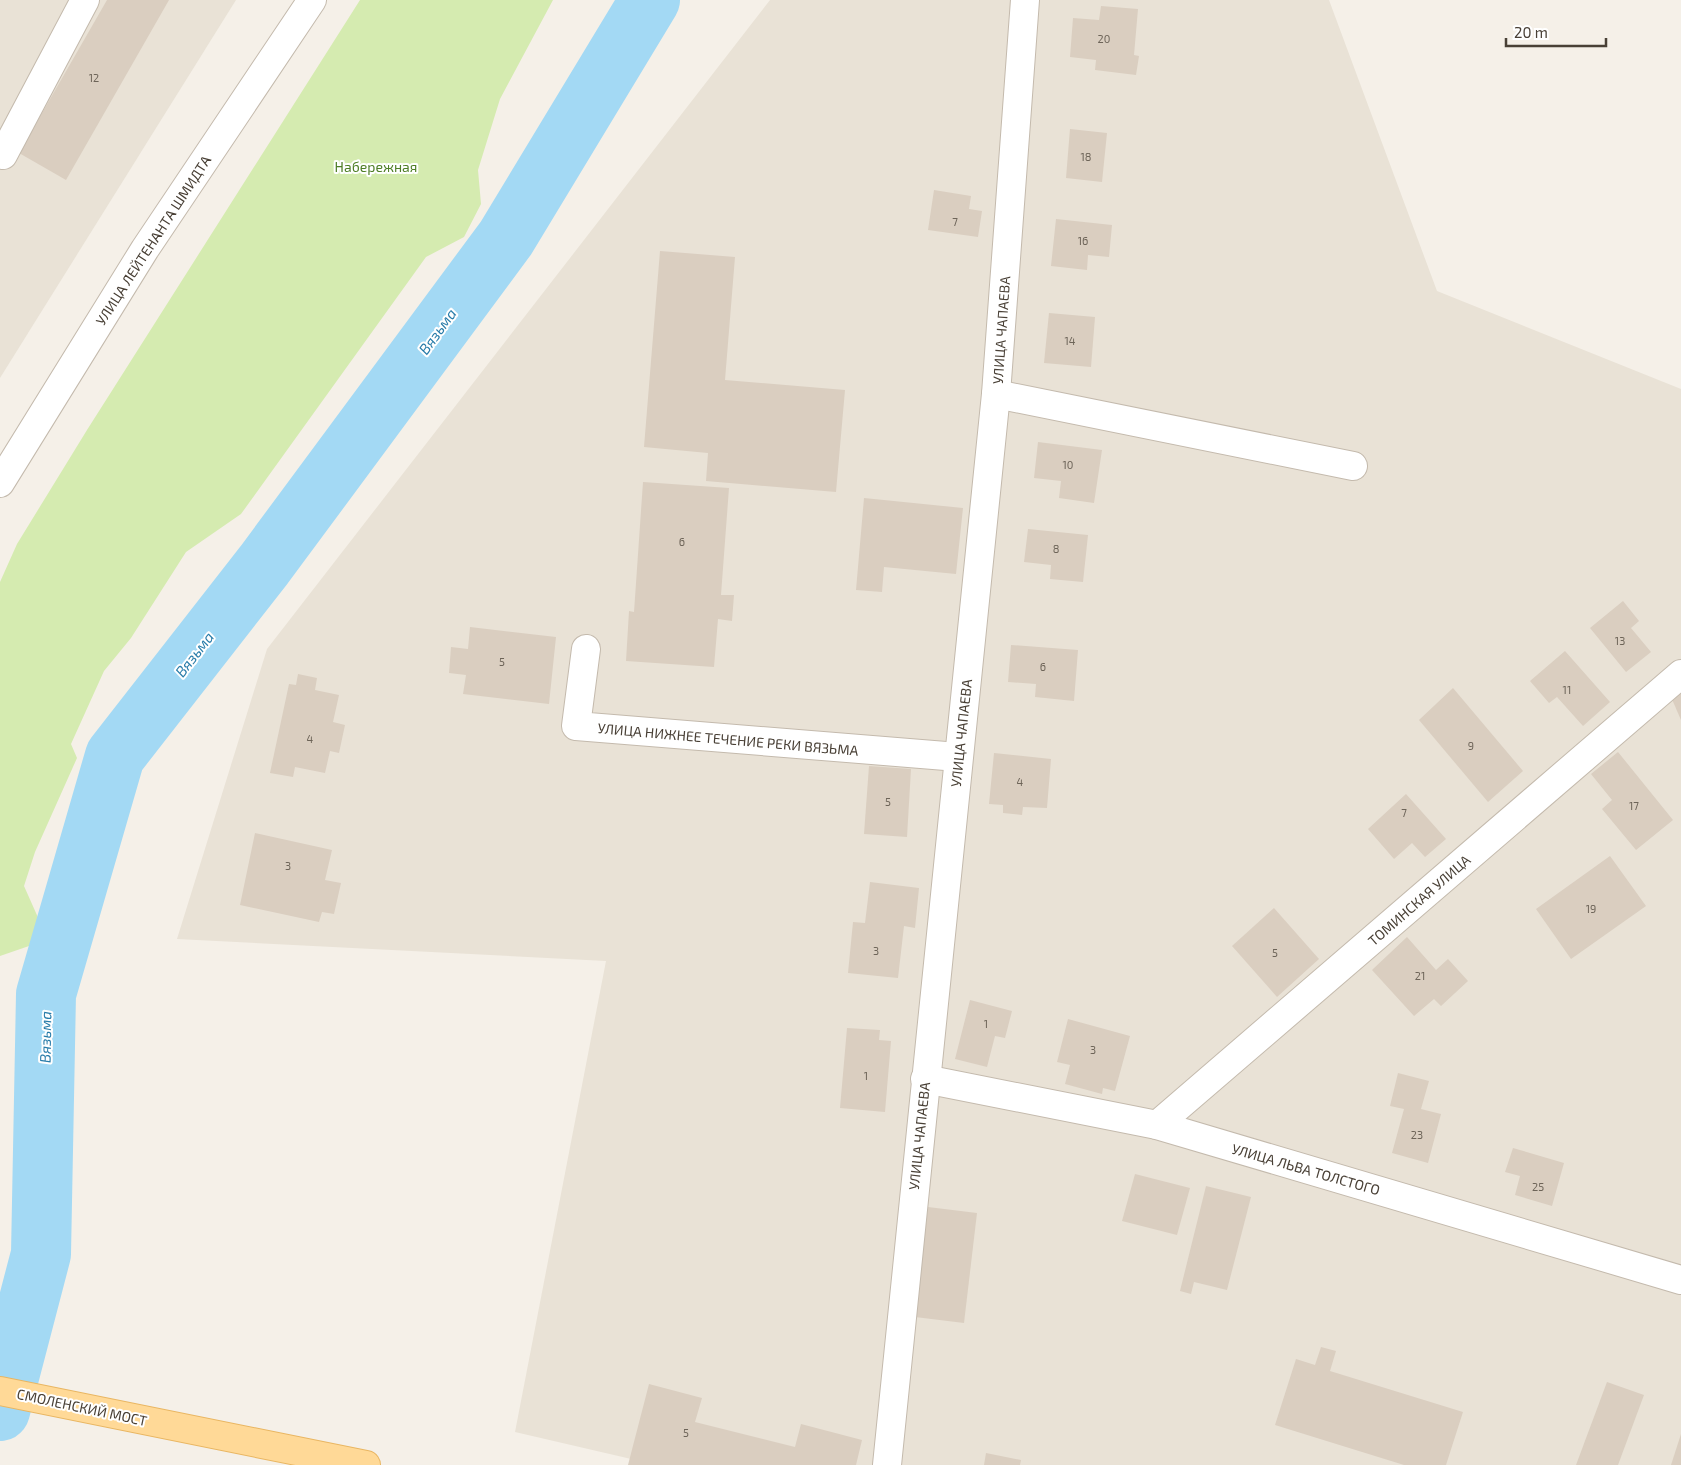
<svg xmlns="http://www.w3.org/2000/svg" width="1681" height="1465" font-family="'Exo 2',sans-serif">
<style>
.residential{fill:#e9e2d6}
.green{fill:#d5ebb0}
.lines{fill:none;stroke-linecap:round;stroke-linejoin:round}
.river{stroke:#a3d9f4;stroke-width:60}
.building{fill:#dacec0}
.minor-casing{stroke:#c4baad;stroke-width:30}
.major-casing{stroke:#e9b662;stroke-width:30}
.minor{stroke:#fff;stroke-width:28}
.major{stroke:#ffd997;stroke-width:28}
.labels{text-anchor:middle;dominant-baseline:central;stroke-width:4;stroke-linejoin:round;paint-order:stroke}
.number-label{font-size:11px;fill:#6d6458}
.park-label{font-size:14px;fill:#4e7e26;stroke:#fff}
.street-label{font-size:14px;fill:#494036;stroke:#fff}
.water-label{font-size:15px;font-style:italic;fill:#287ca9;stroke:#fff}
</style>
<rect width="100%" height="100%" fill="#f5f0e8"/>
<g class="residential">
<path d="M0 0H236L0 378Z"/>
<path d="M770 0H1329L1437 291 1681 389V1465H657L515 1432 606 961 177 939 267 649Z"/>
</g>
<path class="green" d="M360 0H553L500 99 478 170 481 204 464 237 426 257 241 514 186 552 131 638 104 671 71 744 77 758 35 852 24 886 40 922 29 946 0 956V582L17 544 87 430Z"/>
<g class="lines">
<path class="river" d="M0 1411 41 1254 46 994 115 756 264 565 506 238 650 0"/>
</g>
<g class="building">
<path d="M107 0H169L66 180 19 153Z"/>
<path d="M1101 6 1138 9 1134 55 1139 56 1136 75 1095 70 1096 60 1070 57 1073 18 1099 20Z"/>
<path d="M1070 129 1107 133 1102 182 1066 178Z"/>
<path d="M934 190 971 196 969 209 982 211 978 237 928 230Z"/>
<path d="M1056 219 1112 225 1109 257 1088 255 1087 270 1051 266Z"/>
<path d="M660 251 735 257 725 380 845 390 836 492 706 481 708 453 644 447Z"/>
<path d="M1049 313 1095 317 1091 367 1044 363Z"/>
<path d="M1038 442 1102 450 1094 503 1059 498 1061 481 1034 478Z"/>
<path d="M643 482 729 488 721 595H734L732 621 718 619 714 667 626 661 629 611 634 612Z"/>
<path d="M864 498 963 508 956 574 884 567 882 592 856 590Z"/>
<path d="M1028 529 1088 535 1083 582 1050 579 1051 565 1024 562Z"/>
<path d="M1623 601 1639 621 1631 628 1651 652 1626 672 1590 628Z"/>
<path d="M470 627 556 637 549 704 463 694 466 675 449 673 451 647 468 649Z"/>
<path d="M1011 645 1078 650 1074 701 1035 697 1036 684 1008 682Z"/>
<path d="M1565 651 1610 702 1583 726 1557 697 1549 703 1530 681Z"/>
<path d="M298 674 317 678 315 690 339 695 333 722 345 725 339 753 330 751 325 773 295 767 293 777 270 773 289 684 296 685Z"/>
<path d="M1453 688 1523 771 1488 802 1419 720Z"/>
<path d="M1681 693V720L1671 697Z"/>
<path d="M1618 752 1673 820 1636 850 1602 809 1612 800 1591 774Z"/>
<path d="M994 753 1051 759 1047 808 1023 807 1022 815 1003 813V805L989 804Z"/>
<path d="M869 766 911 769 907 837 864 834Z"/>
<path d="M1406 794 1446 839 1425 857 1412 843 1394 859 1368 829Z"/>
<path d="M255 833 332 850 325 880 341 883 334 914 322 912 319 922 240 905Z"/>
<path d="M1610 856 1646 906 1571 959 1536 909Z"/>
<path d="M870 882 919 888 915 928 904 926 898 978 848 973 853 922 865 923Z"/>
<path d="M1274 908 1319 959 1277 997 1232 946Z"/>
<path d="M1407 937 1436 970 1448 959 1468 981 1441 1006 1434 999 1414 1016 1372 970Z"/>
<path d="M970 1000 1012 1011 1005 1038 995 1036 987 1067 955 1059Z"/>
<path d="M1068 1019 1130 1036 1115 1091 1103 1088 1102 1094 1065 1084 1070 1065 1057 1062Z"/>
<path d="M847 1028 880 1030 879 1040 891 1041 885 1112 840 1108Z"/>
<path d="M1398 1073 1429 1081 1421 1109 1441 1114 1428 1163 1392 1153 1404 1109 1390 1106Z"/>
<path d="M1513 1148 1564 1163 1552 1206 1515 1195 1520 1176 1505 1172Z"/>
<path d="M1135 1174 1190 1188 1177 1235 1122 1221Z"/>
<path d="M1206 1186 1251 1197 1227 1290 1194 1282 1191 1294 1180 1291Z"/>
<path d="M928 1207 977 1213 964 1323 915 1317Z"/>
<path d="M1321 1347 1336 1351 1330 1371 1463 1412 1446 1465H1404L1275 1425 1296 1359 1315 1365Z"/>
<path d="M1607 1382 1644 1395 1618 1465H1576Z"/>
<path d="M649 1384 702 1398 695 1422 795 1447 801 1424 862 1440 856 1465H628Z"/>
<path d="M1681 1434V1465H1671Z"/>
<path d="M986 1453 1021 1460 1020 1465H984Z"/>
</g>
<g class="lines">
<defs>
<g id="minor">
<path d="M3 155 85 0"/>
<path d="M996 394 1353 466"/>
<path d="M0 483 145 249 312 0"/>
<path d="M586 649 576 726 958 757"/>
<path d="M925 1079 1157 1125 1681 1280"/>
<path d="M1157 1125 1681 674"/>
<path d="M887 1465 996 394 1025 0"/>
</g>
<path id="major" d="M0 1391 366 1465"/>
</defs>
<use href="#minor" class="minor-casing"/>
<use href="#major" class="major-casing"/>
<use href="#minor" class="minor"/>
<use href="#major" class="major"/>
</g>
<g class="labels">
<g class="number-label">
<text x="1104" y="38">20</text>
<text x="94" y="77">12</text>
<text x="1086" y="156">18</text>
<text x="955" y="221">7</text>
<text x="1083" y="240">16</text>
<text x="1070" y="340">14</text>
<text x="1068" y="464">10</text>
<text x="682" y="541">6</text>
<text x="1056" y="548">8</text>
<text x="1620" y="640">13</text>
<text x="502" y="661">5</text>
<text x="1043" y="666">6</text>
<text x="1567" y="689">11</text>
<text x="310" y="738">4</text>
<text x="1471" y="745">9</text>
<text x="1020" y="781">4</text>
<text x="888" y="801">5</text>
<text x="1634" y="805">17</text>
<text x="1404" y="812">7</text>
<text x="288" y="865">3</text>
<text x="1591" y="908">19</text>
<text x="876" y="950">3</text>
<text x="1275" y="952">5</text>
<text x="1420" y="975">21</text>
<text x="986" y="1023">1</text>
<text x="1093" y="1049">3</text>
<text x="866" y="1075">1</text>
<text x="1417" y="1134">23</text>
<text x="1538" y="1186">25</text>
<text x="686" y="1432">5</text>
</g>
<g class="park-label">
<text x="376" y="166">Набережная</text>
</g>
<g class="street-label">
<text transform="translate(153 240) rotate(-57)">УЛИЦА ЛЕЙТЕНАНТА ШМИДТА</text>
<text transform="translate(1001 330) rotate(-86)">УЛИЦА ЧАПАЕВА</text>
<text transform="translate(961 733) rotate(-84)">УЛИЦА ЧАПАЕВА</text>
<text transform="translate(728 739) rotate(5)">УЛИЦА НИЖНЕЕ ТЕЧЕНИЕ РЕКИ ВЯЗЬМА</text>
<text transform="translate(1419 900) rotate(-41)">ТОМИНСКАЯ УЛИЦА</text>
<text transform="translate(919 1136) rotate(-84)">УЛИЦА ЧАПАЕВА</text>
<text transform="translate(1306 1169) rotate(16)">УЛИЦА ЛЬВА ТОЛСТОГО</text>
<text transform="translate(82 1407) rotate(12)">СМОЛЕНСКИЙ МОСТ</text>
</g>
<g class="water-label">
<text transform="translate(437 331) rotate(-54)">Вязьма</text>
<text transform="translate(194 654) rotate(-52)">Вязьма</text>
<text transform="translate(45 1037) rotate(-89)">Вязьма</text>
</g>
</g>
<path d="M1506 38v8h100v-8" fill="none" stroke="#494036" stroke-width="2.5"/>
<text x="1514" y="38" font-size="15" fill="#494036" stroke="#ffffff" stroke-width="4" paint-order="stroke">20 m</text>
</svg>
